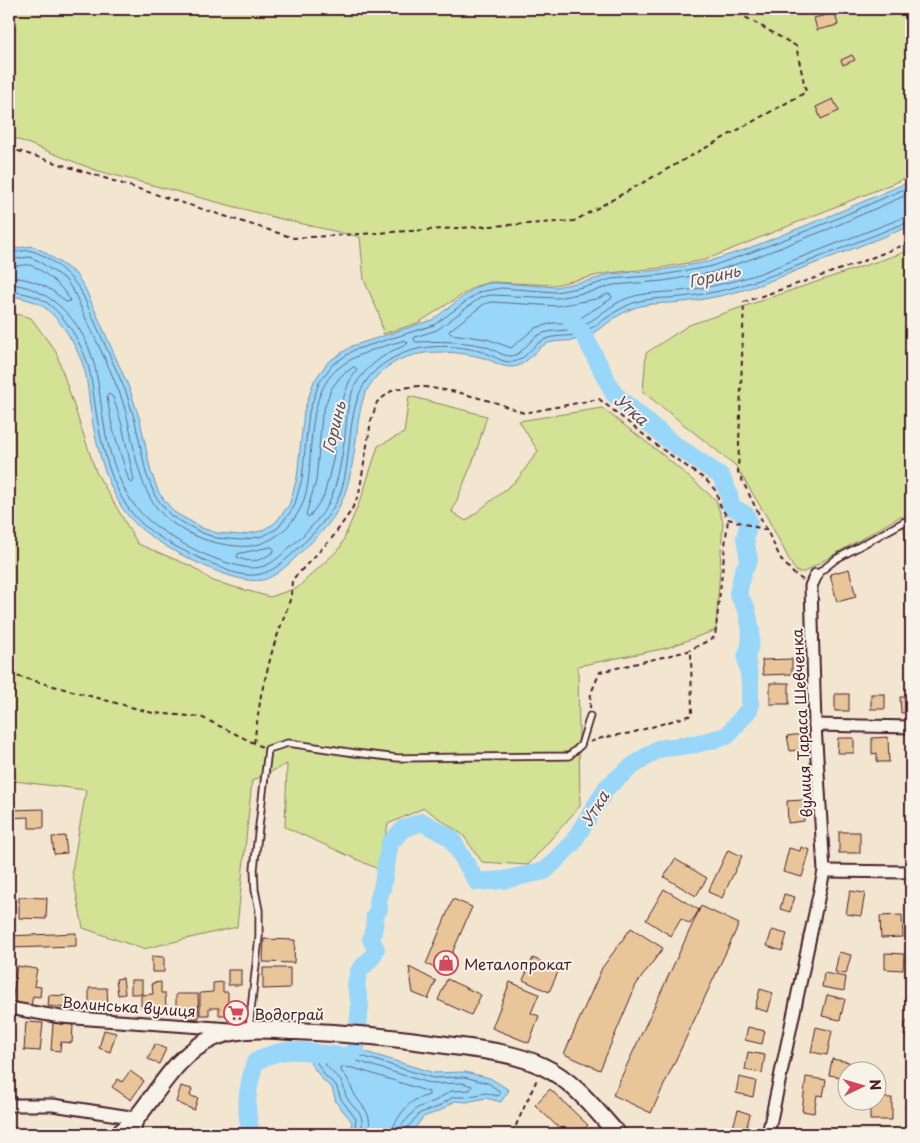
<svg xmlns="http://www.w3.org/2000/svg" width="920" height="1143" font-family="'Playpen Sans',sans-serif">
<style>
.green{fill:#d3e295;stroke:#8e8060}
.water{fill:#98d7f9;stroke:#798da7}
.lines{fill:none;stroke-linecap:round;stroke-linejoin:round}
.shore{stroke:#69697d;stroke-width:1}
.river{stroke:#98d7f9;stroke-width:18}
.building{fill:#e9c69a;stroke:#4a1f2b}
.lane-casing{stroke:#4a1f2b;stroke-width:9}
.street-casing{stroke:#4a1f2b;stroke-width:15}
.secondary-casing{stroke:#4a1f2b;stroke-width:20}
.path{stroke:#4a1f2b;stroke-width:2;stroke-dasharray:5 4;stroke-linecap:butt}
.lane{stroke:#f7f3e8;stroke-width:5.5}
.street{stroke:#f7f3e8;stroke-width:11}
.secondary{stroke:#f7f3e8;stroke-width:16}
.labels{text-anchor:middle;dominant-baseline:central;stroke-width:4;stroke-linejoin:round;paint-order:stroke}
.street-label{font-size:15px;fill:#4a1f2b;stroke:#f7f3e8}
.poi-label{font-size:15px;fill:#4a1f2b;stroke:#f7f3e8;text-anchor:start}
.water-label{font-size:16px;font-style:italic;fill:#5e4d5e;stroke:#f7f3e8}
</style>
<rect width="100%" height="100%" fill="#f3e6d1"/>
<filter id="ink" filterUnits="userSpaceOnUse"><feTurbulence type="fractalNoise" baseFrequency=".02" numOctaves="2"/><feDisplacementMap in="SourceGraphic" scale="10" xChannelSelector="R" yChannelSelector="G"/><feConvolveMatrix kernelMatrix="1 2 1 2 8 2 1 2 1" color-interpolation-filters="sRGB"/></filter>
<g filter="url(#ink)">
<g class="green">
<path d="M9 9H911V176L705 260 660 268 608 273 554 285 491 282 476 286 418 323 383 334 379 314 364 280 360 237 281 219 95 170 9 136Z"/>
<path d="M911 250V560L901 516 804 572H797L793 567 767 517 735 465 643 392 646 353 689 325Z"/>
<path d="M9 312 31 318 56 352 96 472 138 544 191 566 213 581 270 597 297 588 340 548 362 496 378 446 404 433 409 396 487 416 475 456 452 512 466 521 517 480 538 451 519 421 602 408 663 455 716 500 723 522 716 630 667 648 578 666 580 806 528 865 482 862 463 835 424 808 388 824 378 869 285 827 287 764 252 781 237 927 143 949 83 928 72 871 86 790 14 781 9 782Z"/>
</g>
<g class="water">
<path d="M911 181V226L762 284C736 293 710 299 683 302 665 304 646 302 629 310 613 317 600 331 583 338 571 343 558 339 546 344 533 350 527 367 511 367 499 367 491 359 480 357 446 349 404 348 378 375 360 393 359 416 356 440 353 460 350 484 341 503 333 524 312 541 296 557 288 565 277 575 266 579 243 587 195 562 174 551 154 539 134 527 121 506 107 483 99 455 94 430 90 412 89 394 86 376 81 352 59 312 35 302 27 299 17 297 9 295V249L32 246 43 251 75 273 85 288 130 390 140 420 151 472 159 493 174 512 202 528 217 533 241 535 261 531 275 523 289 505 297 478 304 411 314 381 328 362 352 346 432 320 476 287 489 283H501L555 287 592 280 610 274 661 270 707 262 747 249 827 217Z"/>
<path d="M319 1047 356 1049 434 1073 465 1072 490 1078 509 1090 501 1102 486 1098 466 1102 455 1101 440 1111 423 1117 413 1131 407 1134H349L352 1122 336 1102 332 1088 323 1080 310 1063Z"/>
</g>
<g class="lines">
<g class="shore">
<path d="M911 193 831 228 751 259 710 273 663 281 613 285 594 291 557 298 491 295 481 297 437 330 415 337 414 340 416 342C439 341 461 341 484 346 493 348 502 357 512 356 523 354 529 340 539 335 552 328 566 333 579 327 597 320 610 304 628 298 646 292 662 293 681 291 707 288 733 282 758 274L905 217 911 216"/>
<path d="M9 253C16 253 25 249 32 251 50 256 71 276 81 291L126 392 135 421 146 473 155 496 171 516 200 532 216 538 242 540 263 536 278 528 294 507 302 479 309 412 319 383 332 365 354 350 434 325 479 292 501 288 556 292 593 285 611 279 662 275 709 267 749 253 829 222 911 186"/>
<path d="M9 260 29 257 37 260 66 280 75 294C89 328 107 360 120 394 138 440 131 500 180 528 199 539 215 544 237 546 263 549 287 533 299 511 308 495 309 476 310 459 312 430 313 391 336 370 355 353 382 347 405 340L408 343C404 347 398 348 392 351 378 359 364 370 356 384 347 399 347 419 345 435 342 456 339 479 331 498 323 517 305 534 290 547 275 561 265 571 244 567 210 561 152 532 132 502 117 480 108 449 104 424 100 402 99 378 92 357 81 320 48 286 9 284"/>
<path d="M9 267C15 267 22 264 29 265 40 267 67 290 70 301L66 302C51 287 31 278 9 277"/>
<path d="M9 291C18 292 30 294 39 298 63 309 85 348 90 373 94 392 95 410 99 429 104 454 112 483 126 505 144 533 177 548 206 561 214 564 222 568 229 571 257 580 270 574 291 555 307 540 325 523 336 503 357 463 340 400 377 369 406 344 447 342 483 352 493 355 502 363 512 362 525 361 531 346 542 341 555 333 570 339 584 332 599 325 611 313 626 306 644 297 662 299 681 297 701 295 723 291 742 285 786 272 828 253 870 237 884 232 897 225 911 222"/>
<path d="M609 294 612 296 611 299 577 320 566 323H553L535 328 511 348 487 339 451 334 449 332 450 330 484 304 492 302 557 306 596 299Z"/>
<path d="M354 367 356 368 357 370 349 382 340 408 333 460 324 496 310 516 308 517 306 514 316 481 322 415 331 389 341 376Z"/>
<path d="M109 394 113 397 122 425 134 480 132 483 129 481 112 426 107 397Z"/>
<path d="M272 547 274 549V551C262 561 251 564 237 557L238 554Z"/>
<path d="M354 1134 356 1119 341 1099 336 1085 326 1077 317 1063 323 1052 355 1054 433 1078 464 1077 488 1083 501 1092 498 1096 486 1093 466 1097H453L438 1107 420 1113 406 1129 405 1134"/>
<path d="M361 1134C366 1109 355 1114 346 1096 344 1091 344 1085 341 1081 336 1075 329 1070 325 1064L327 1059 354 1060 432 1084 463 1083 472 1086 470 1090 451 1091 435 1101 417 1108 401 1126 399 1134"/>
<path d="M368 1134C373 1113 365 1111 355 1095 349 1085 350 1079 341 1071L342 1067 353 1068 367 1072 429 1092V1095C424 1097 418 1098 413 1101 405 1107 392 1124 392 1134"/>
</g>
<path class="river" d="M252 1134C243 1110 248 1086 255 1062 292 1041 311 1056 348 1056L356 1049 360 1005 356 985 359 971 373 956 376 949 371 939 374 928 375 915 379 909 378 900 382 889 390 843 403 829 422 822 451 838 477 882 503 880 545 871 572 844 607 787 631 767 658 749 696 744 727 736 750 708V682L746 657 750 645 751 631 747 610 738 594 743 572 749 560 745 538 749 522 746 515 731 506 729 494 721 476 671 442 614 394 585 337 571 319"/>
</g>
<g class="building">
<path d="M835 13 838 25 817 30 814 18Z"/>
<path d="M852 55 855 60 843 65 841 60Z"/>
<path d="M833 99 839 111 821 119 816 107Z"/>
<path d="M849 569 856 597 837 602 830 574Z"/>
<path d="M792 659V674L763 675 762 660Z"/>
<rect x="770" y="683" width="19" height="21"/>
<rect x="835" y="694" width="14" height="17"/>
<rect x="871" y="694" width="14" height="15"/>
<path d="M900 697H911V712L901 713Z"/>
<path d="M803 734 805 749 790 751 787 736Z"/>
<path d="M888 737 889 762H877V753L872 754V738Z"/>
<path d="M838 738H854V753H837Z"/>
<rect x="909" y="739" width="2" height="17"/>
<path d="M803 800 804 821 788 823 787 801Z"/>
<path d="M44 809V828H29V817L9 818V810Z"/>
<rect x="839" y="832" width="21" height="21"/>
<path d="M65 836 67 853 54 854 52 837Z"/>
<path d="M801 847 810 850 802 877 783 872 789 848 800 851Z"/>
<path d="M728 850 742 856 722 898 708 892Z"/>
<path d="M675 859 707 878 696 896 664 877Z"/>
<path d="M664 889 699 910 690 924 681 919 671 936 646 920Z"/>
<path d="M850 891 865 893 861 916 846 914Z"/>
<path d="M784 894 795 897 790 912 780 909Z"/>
<path d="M19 897 47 898 46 919 19 918Z"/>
<path d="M453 899 472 907 444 972 426 964Z"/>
<path d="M701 906 739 924 651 1113 613 1095Z"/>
<path d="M902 915 903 937 881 938 880 916Z"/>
<path d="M631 928 663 948 636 985 600 1070 564 1054 602 968Z"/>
<path d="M772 930 787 934 782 951 767 946Z"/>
<path d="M76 933V946L9 948V936Z"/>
<path d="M264 939 295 940 294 963 263 962Z"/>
<path d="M839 952 851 955 846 974 835 972Z"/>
<path d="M885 953 904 954 903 970 885 969Z"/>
<path d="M152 956 164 957V972H152Z"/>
<path d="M533 958 559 970 549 992 523 980Z"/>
<path d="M17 966 37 969 34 986 41 987 40 997 33 996 31 1006 12 1003Z"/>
<path d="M409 967 436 981 428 999 413 993Z"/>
<path d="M263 968H290V988L263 989Z"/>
<rect x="228" y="970" width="13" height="15"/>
<path d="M824 973 846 977 844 991 822 987Z"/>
<path d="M123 978 125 994 118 995 116 979Z"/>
<path d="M447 979 481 995 471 1015 438 1000Z"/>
<rect x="131" y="980" width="11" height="14"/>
<path d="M161 982V993H165L166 1007 161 1008V1011H152V1006H141V995L153 994 152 983Z"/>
<path d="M223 982V992H228V1015H219V1008H209V1015H200V993L213 992V983Z"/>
<path d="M510 982 539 994 531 1013 539 1016 529 1043 492 1028Z"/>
<path d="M89 988H107L108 1006H89Z"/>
<path d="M760 989 773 993 768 1012 755 1008Z"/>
<path d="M176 994H198L199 1018 185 1019 184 1012H181V1007H176Z"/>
<path d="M49 995 67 996 66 1008 48 1006Z"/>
<path d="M827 995 845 999 840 1020 822 1016Z"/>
<path d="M26 1022 43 1023 40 1051 24 1050Z"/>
<path d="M905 1022H911V1036H904Z"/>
<path d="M53 1023 73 1025 72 1043 61 1042 60 1051 51 1050Z"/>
<path d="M748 1027 765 1031 762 1044 745 1040Z"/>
<path d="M816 1027 832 1031 827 1055 811 1052Z"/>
<path d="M104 1030 116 1033 110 1052 99 1048Z"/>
<path d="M155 1044 166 1049 159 1064 148 1059Z"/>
<path d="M748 1052 765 1055 762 1073 745 1070Z"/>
<path d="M832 1059 849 1062 846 1078 829 1075Z"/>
<path d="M130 1071 144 1081 131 1100 112 1087 118 1079 122 1082Z"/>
<path d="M739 1077 756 1081 753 1097 736 1093Z"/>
<path d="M806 1077 826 1080 823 1096 817 1095 814 1113 802 1111Z"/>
<path d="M181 1086 192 1089 190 1096 198 1098 194 1110 176 1102Z"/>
<path d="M550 1089 588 1125 579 1134H565L535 1105Z"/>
<path d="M878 1098H892V1120H870V1100H878Z"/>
<path d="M905 1104H911V1123H906Z"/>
<path d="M738 1110 750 1114 745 1134H731Z"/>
<path d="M41 1128V1134H19V1129Z"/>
<path d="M69 1129H87L88 1134H69Z"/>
</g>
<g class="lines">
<defs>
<g id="lane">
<path d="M816 575 836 559 911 518"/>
<path d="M249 1028 259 937V910L255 890 254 869 268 749 288 743 355 753 398 758 569 756 581 745 590 716"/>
</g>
<g id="street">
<path d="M815 725 911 727"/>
<path d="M824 871 911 872"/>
<path d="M9 1008 61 1017 231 1029"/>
<path d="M9 1105H53L137 1118 134 1134"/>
<path d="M768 1134 824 871 815 725 811 586 816 575"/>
</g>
<path id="secondary" d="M119 1134C125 1128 133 1123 138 1116 161 1087 178 1054 213 1038 239 1026 269 1030 296 1031 344 1033 391 1037 439 1044 473 1049 510 1051 542 1066 573 1080 595 1109 617 1134"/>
</defs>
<use href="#lane" class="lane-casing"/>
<use href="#street" class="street-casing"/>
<use href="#secondary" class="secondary-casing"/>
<g class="path">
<path d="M9 148 294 238 574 221 806 92 796 46 731 9"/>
<path d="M803 580 794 574 781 559 738 472 744 302 856 264 911 242"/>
<path d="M9 674 153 713 201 717 262 747"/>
<path d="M590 708 591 693 600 672 688 651 715 637 728 519"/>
<path d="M590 742 605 737 631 733 692 715 691 650"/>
<path d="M254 743 261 695 273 648 291 597 292 580 332 538 351 511 359 494 371 421 377 402 394 389 419 386 457 392 497 403 524 413 599 399 659 447 706 480 716 491 720 505 728 519 766 530"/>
<path d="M512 1134 538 1077"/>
</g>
<use href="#lane" class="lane"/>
<use href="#street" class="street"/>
<use href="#secondary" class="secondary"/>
</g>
</g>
<defs>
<symbol id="shop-ring" viewBox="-11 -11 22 22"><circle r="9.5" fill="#f7f3e8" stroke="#d1495b" stroke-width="1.5"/><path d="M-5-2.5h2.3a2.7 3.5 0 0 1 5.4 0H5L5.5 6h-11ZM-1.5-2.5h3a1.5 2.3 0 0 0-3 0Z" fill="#d1495b"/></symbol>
<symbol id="supermarket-ring" viewBox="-11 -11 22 22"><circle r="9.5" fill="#f7f3e8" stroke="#d1495b" stroke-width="1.5"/><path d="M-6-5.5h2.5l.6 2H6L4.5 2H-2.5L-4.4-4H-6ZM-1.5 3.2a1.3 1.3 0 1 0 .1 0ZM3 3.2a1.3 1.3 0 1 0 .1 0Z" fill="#d1495b"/></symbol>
</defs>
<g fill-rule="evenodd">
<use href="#shop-ring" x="432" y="949" width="28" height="28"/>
<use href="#supermarket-ring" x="222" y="999" width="28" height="28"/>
</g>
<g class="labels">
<g class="street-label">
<text transform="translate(801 723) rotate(-93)">вулиця Тараса Шевченка</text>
<text transform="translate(129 1006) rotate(4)">Волинська вулиця</text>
</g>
<g class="poi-label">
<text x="464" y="963">Металопрокат</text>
<text x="254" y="1013">Водограй</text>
</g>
<g class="water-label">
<text transform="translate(714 275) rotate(-13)">Горинь</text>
<text transform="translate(632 409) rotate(41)">Утка</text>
<text transform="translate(333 427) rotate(-76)">Горинь</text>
<text transform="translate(594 808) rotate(-58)">Утка</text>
</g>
</g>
<rect width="920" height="1143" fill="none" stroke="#f7f3e8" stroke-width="30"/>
<rect x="15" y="15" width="890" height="1113" fill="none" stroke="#4a1f2b" stroke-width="2" filter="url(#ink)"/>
<g transform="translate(862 1086) rotate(85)"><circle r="24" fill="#f7f3e8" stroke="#b29e9c"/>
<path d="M0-4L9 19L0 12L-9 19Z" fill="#d1495b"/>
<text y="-8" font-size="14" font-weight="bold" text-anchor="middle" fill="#4a1f2b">N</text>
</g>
</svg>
